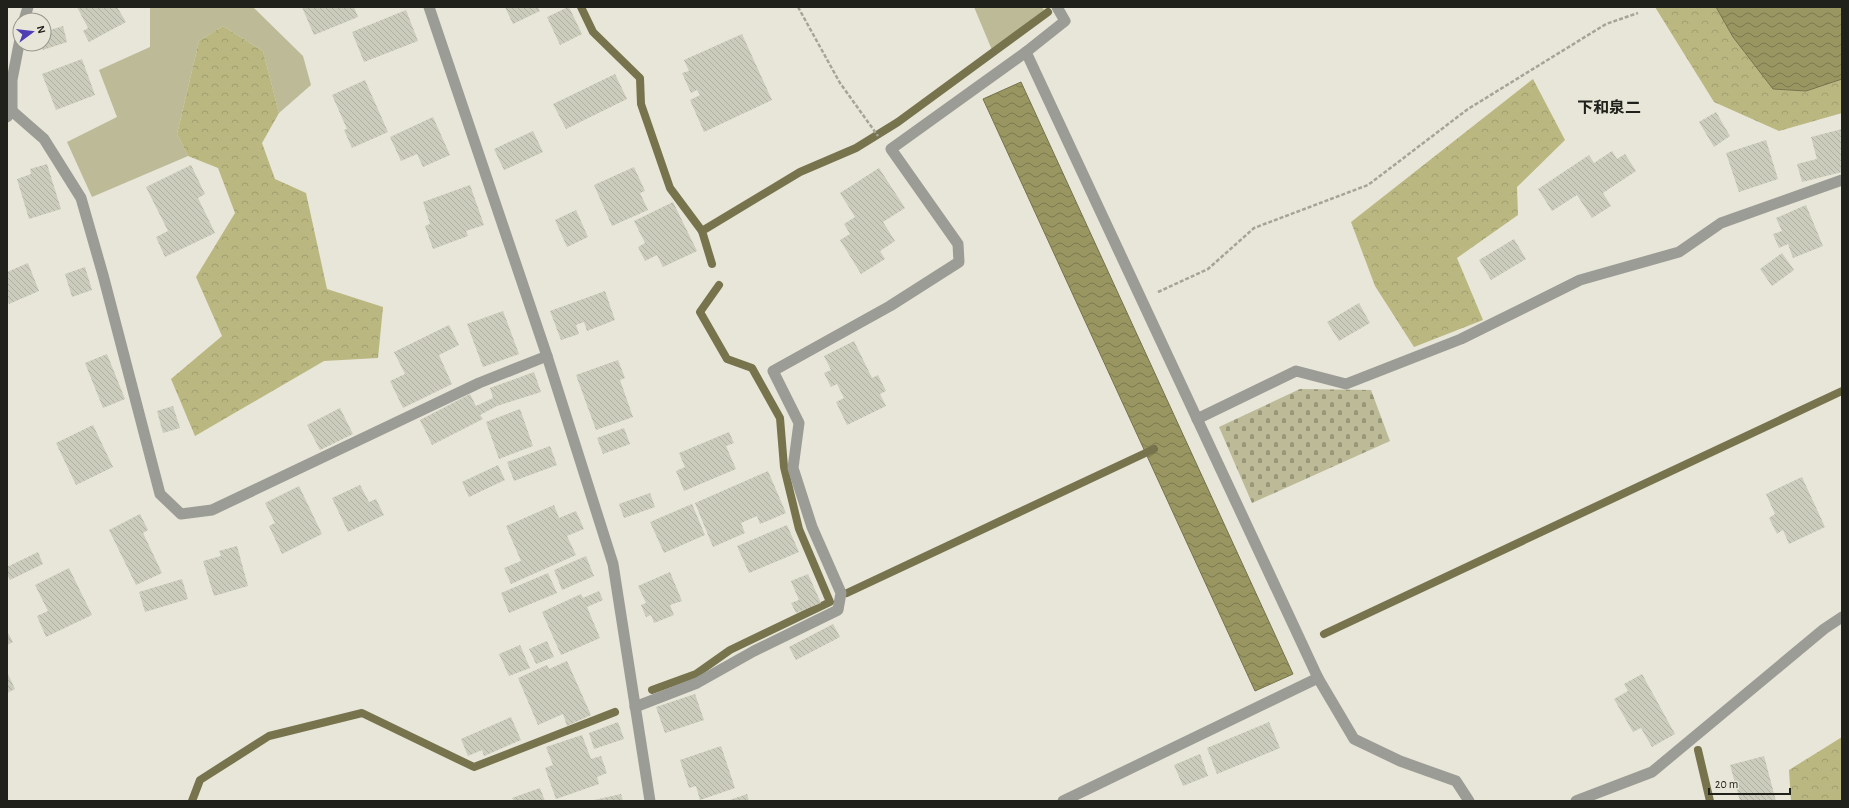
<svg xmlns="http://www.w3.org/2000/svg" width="1849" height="808" font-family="'Alegreya Sans','Noto Sans JP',sans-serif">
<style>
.grass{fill:#bcba97}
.forest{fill:url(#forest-crowns)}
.cemetery{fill:url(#cemetery-stones)}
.water{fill:url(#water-waves);stroke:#76734d}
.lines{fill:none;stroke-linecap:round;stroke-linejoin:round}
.stream{stroke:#76734d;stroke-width:8}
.building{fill:url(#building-back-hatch)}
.path{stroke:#a4a499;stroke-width:2.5;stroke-dasharray:4 2;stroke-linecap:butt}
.minor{stroke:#9c9c96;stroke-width:11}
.tertiary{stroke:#9c9c96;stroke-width:11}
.labels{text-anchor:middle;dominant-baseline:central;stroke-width:4;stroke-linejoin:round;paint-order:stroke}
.neighbourhood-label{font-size:16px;font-weight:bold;fill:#21211c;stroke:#e7e6d8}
</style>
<defs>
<pattern id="forest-crowns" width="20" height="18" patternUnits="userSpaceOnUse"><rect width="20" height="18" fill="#bbb781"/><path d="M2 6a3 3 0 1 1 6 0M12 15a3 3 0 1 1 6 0" fill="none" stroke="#a09d6f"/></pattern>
<pattern id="cemetery-stones" width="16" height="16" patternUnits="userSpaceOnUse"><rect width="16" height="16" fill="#bcba97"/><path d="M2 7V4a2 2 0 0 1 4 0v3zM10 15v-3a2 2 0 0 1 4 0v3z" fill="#98977a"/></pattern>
<pattern id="water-waves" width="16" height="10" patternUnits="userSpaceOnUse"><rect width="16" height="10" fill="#9a9662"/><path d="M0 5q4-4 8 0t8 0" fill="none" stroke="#7d7a50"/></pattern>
<pattern id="building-back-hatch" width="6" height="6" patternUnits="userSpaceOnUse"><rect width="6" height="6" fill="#ccccbd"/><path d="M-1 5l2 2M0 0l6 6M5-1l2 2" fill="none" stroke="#afafa2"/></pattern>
</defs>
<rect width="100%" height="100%" fill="#e7e6d8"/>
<g class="grass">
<path d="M150 7H253L303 56 311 85 279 113 263 51 223 26 199 41 177 134 188 156 92 197 67 142 117 117 99 70 150 47Z"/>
<path d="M974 7H1042L1044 10 992 50Z"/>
</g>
<g class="forest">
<path d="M1655 7H1716L1733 37 1773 89 1806 91 1842 79V113L1779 131 1714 102Z"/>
<path d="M223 26 263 51 279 113 262 143 275 179 306 193 327 289 383 307 378 358 324 361 195 436 171 379 222 336 196 277 235 213 218 168 188 156 177 134 199 41Z"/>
<path d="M1533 79 1565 140 1517 187 1518 215 1457 258 1483 320 1414 347 1375 286 1351 222Z"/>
<path d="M1842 737V801H1791L1789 770Z"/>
</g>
<path class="cemetery" d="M1300 389 1371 390 1390 441 1252 503 1219 427Z"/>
<g class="water">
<path d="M1716 7H1842V79L1806 91 1773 89 1733 37Z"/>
<path d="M1021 82 1293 674 1255 691 983 99Z"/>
</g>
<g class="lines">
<g class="stream">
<path d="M581 7 593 32 640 78 641 104 670 188 702 231"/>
<path d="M712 264 702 231 800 172 856 148 898 122 1048 12"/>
<path d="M847 593 1154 449"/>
<path d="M1324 634 1842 391"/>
<path d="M652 690 696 674 730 650 830 602 799 529 784 467 780 418 752 368 727 359 700 312 719 285"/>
<path d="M1698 750 1710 801"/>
<path d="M192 801 200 780 269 736 362 713 474 767 615 712"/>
</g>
</g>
<g class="building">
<path d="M77 7H117L126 22 89 42 83 31 88 28Z"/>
<path d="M302 7H354L358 17 314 35Z"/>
<path d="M505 7H538L540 11 513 24Z"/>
<path d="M568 7H569L582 34 560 45 547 17Z"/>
<path d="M406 10 418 41 364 62 352 32Z"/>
<path d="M63 26 67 42 43 50 41 44H44V32Z"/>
<path d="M742 34 772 100 704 132 690 100 700 95 697 90 691 93 682 73 689 71 684 60Z"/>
<path d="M82 59 95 95 56 110 42 74Z"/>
<path d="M615 74 627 99 566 129 553 104Z"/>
<path d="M365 80 388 132 352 148 344 130 347 129 332 95Z"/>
<path d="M1716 112 1730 136 1714 147 1699 122Z"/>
<path d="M433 117 450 155 423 167 417 154 401 161 390 137Z"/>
<path d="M1842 129V172L1802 182 1797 164 1817 159 1811 137Z"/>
<path d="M533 131 543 152 504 170 494 149Z"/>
<path d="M1766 140 1778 179 1739 192 1726 153Z"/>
<path d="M1612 151 1617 159 1625 154 1636 171 1603 193 1611 206 1592 218 1577 195 1552 211 1538 189 1589 155 1594 163Z"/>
<path d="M47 164 61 209 29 219 17 179 31 174 30 169Z"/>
<path d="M191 165 205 194 198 198 215 233 165 257 156 237 168 231 146 187Z"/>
<path d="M634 167 645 191 640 193 648 210 612 226 594 185Z"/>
<path d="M879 168 905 208 883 222 895 241 880 251 885 259 861 274 840 240 850 234 844 224 855 217 840 193Z"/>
<path d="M470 185 484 225 466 231 468 236 433 249 425 226 430 224 423 202Z"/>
<path d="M673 202 697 251 663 267 657 255 645 261 638 247 645 243 634 221Z"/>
<path d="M1806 205 1823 246 1793 258 1788 244 1779 248 1773 234 1782 231 1776 218Z"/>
<path d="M576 210 588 237 567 247 555 220Z"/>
<path d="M1514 239 1526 259 1491 280 1479 260Z"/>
<path d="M1782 253 1794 270 1772 286 1760 269Z"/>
<path d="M28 263 39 291 9 304 7 298V272Z"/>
<path d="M85 267 92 290 72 297 65 274Z"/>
<path d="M605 291 615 320 587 331 584 322 576 325 579 334 561 340 550 311Z"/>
<path d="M1359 303 1370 323 1339 341 1327 322Z"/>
<path d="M503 311 519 354 483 367 467 324Z"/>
<path d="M449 325 459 345 439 355 452 384 403 408 390 381 405 374 394 352Z"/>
<path d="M854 341 872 378 878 375 886 391 880 394 886 406 847 425 836 402 844 398 837 384 831 387 824 373 831 370 824 356Z"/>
<path d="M107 354 125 399 103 408 85 363Z"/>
<path d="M618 360 625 378 620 380 633 417 596 430 576 375Z"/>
<path d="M534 372 541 392 497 406 480 415 483 419 432 445 420 420 470 394 476 406 493 398 490 388Z"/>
<path d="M173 406 180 428 163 433 157 411Z"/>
<path d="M340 408 353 434 320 450 307 425Z"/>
<path d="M520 409 533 446 499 459 486 422Z"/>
<path d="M93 425 113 467 76 485 56 443Z"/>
<path d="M624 428 630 444 603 454 597 438Z"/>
<path d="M729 432 734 443 726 446 736 469 684 491 676 471 685 467 679 453Z"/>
<path d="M550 446 557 465 514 481 507 462Z"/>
<path d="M498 465 505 480 469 497 462 482Z"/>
<path d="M768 471 786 513 760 524 757 516 741 523 745 533 713 547 695 503Z"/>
<path d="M1802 477 1825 527 1789 544 1783 530 1777 534 1769 518 1775 514 1766 494Z"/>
<path d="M360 485 369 502 376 499 384 515 348 532 332 498Z"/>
<path d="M299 486 322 534 282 554 269 526 275 523 265 503Z"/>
<path d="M650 493 655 507 624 518 619 504Z"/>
<path d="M692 504 705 535 664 553 650 522Z"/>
<path d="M554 505 559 518 576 511 584 529 567 536 576 555 511 584 504 568 521 561 506 526Z"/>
<path d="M140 514 148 530 143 533 162 573 136 585 109 530Z"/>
<path d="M787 525 799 552 749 573 737 546Z"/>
<path d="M237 546 248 586 214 596 203 561 221 556 219 551Z"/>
<path d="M38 552 43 564 10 580 7 574V567Z"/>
<path d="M586 556 594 576 562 590 554 570Z"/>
<path d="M69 568 92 615 46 637 37 616 48 611 35 585Z"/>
<path d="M670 572 682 601 670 605 674 615 654 623 651 615 646 617 641 605 646 603 638 586Z"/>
<path d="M548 573 557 593 509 613 501 593Z"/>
<path d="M808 574 821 603 796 613 791 603 799 600 791 581Z"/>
<path d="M182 579 188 599 145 612 139 592Z"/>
<path d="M599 591 603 600 587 607 600 638 561 655 542 612 581 594 583 598Z"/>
<path d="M833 624 840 637 796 660 789 647Z"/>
<path d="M7 631 13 642 7 645Z"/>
<path d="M547 641 554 657 536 664 529 649Z"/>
<path d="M520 645 530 668 509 676 499 654Z"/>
<path d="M567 661 591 715 567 726 563 714 538 725 518 678 547 665 549 669Z"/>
<path d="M7 672 15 689 7 693Z"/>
<path d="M1642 674 1675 734 1652 747 1641 728 1633 732 1614 699 1628 691 1624 684Z"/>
<path d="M695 694 704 720 665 733 656 707Z"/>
<path d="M511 717 521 740 484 756 482 750 468 756 461 739Z"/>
<path d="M618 722 624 739 594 749 589 733Z"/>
<path d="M1269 722 1280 748 1217 774 1207 748Z"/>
<path d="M582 735 591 759 601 756 607 773 597 777 599 784 556 799 545 768 553 765 546 747Z"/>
<path d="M721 746 735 788 700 800 696 786 689 788 680 760Z"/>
<path d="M1200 754 1208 776 1183 786 1174 765Z"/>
<path d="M1764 756 1776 801H1740L1730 765Z"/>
<path d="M540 788 545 801H514L512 798Z"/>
<path d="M621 794 623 801H594V800Z"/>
<path d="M747 794 749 801H727Z"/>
</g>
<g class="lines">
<g class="path">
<path d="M798 7 840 83 878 136"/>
<path d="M1158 292 1208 269 1254 228 1368 185 1468 109 1606 24 1638 13"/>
</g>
<g class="minor">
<path d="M1057 7 1065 21 1026 52 1318 678 1354 739 1400 761 1456 781 1469 801"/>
<path d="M24 20 28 7"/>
<path d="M12 111 44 139 81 198 103 275 160 494 181 514 212 510 479 383 547 356"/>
<path d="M7 117 12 111V80L20 39"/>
<path d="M1197 419 1296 371 1346 384 1461 339 1580 280 1679 252 1721 223 1842 180"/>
<path d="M635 707 697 683 754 651 838 610 841 593 812 527 793 468 799 423 773 371 890 306 959 262 958 244 891 149 1026 52"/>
<path d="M1063 801 1318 678"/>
<path d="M1576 801 1652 772 1824 629 1842 617"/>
</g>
<path class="tertiary" d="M429 7 547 356 613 564 650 801"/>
</g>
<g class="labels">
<g class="neighbourhood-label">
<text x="1609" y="108">下和泉二</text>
</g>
</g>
<rect width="1849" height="808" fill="none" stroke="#21211c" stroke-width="16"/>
<g transform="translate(32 32) rotate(75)"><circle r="19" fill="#e7e6d8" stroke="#98978d"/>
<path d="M0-3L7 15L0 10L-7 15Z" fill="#503cb3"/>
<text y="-6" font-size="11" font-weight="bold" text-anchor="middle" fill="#21211c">N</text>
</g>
<path d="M1709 788v6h81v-6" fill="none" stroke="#21211c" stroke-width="2"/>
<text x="1715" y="788" font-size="12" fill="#21211c" stroke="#e7e6d8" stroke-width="3" paint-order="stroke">20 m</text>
</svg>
